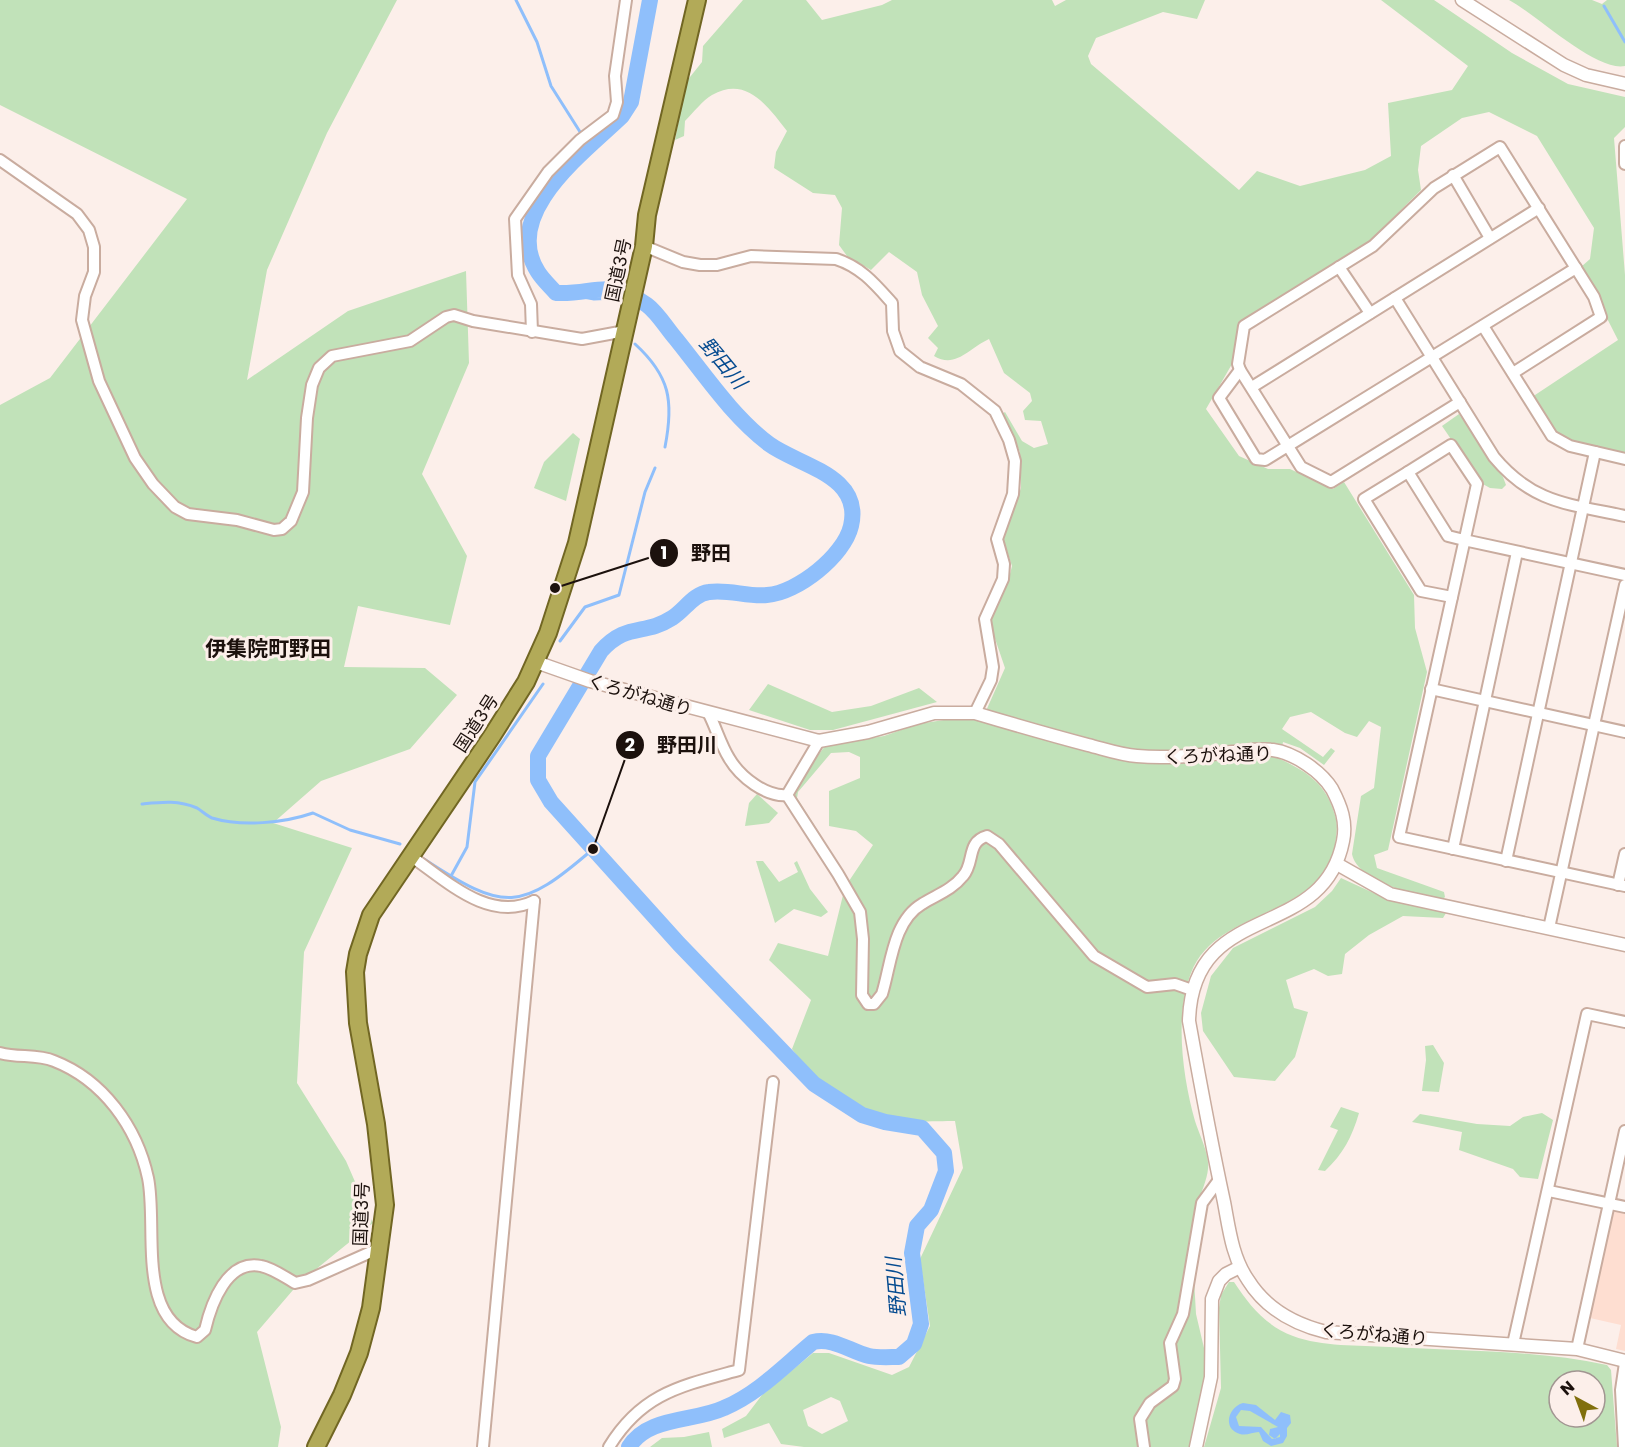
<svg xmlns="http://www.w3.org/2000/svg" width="1625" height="1447" font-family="Poppins,'Noto Sans JP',sans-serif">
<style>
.built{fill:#feded1}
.green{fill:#c1e2b9;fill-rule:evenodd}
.water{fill:#8fbffb;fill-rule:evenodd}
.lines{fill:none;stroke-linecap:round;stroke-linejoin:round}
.stream{stroke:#8fbffb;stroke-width:3}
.river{stroke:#8fbffb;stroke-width:16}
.minor-casing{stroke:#c9ac9f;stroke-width:14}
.tertiary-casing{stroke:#c9ac9f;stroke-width:15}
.trunk-casing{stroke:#716623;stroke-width:20}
.minor{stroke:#fff;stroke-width:10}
.tertiary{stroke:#fff;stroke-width:12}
.trunk{stroke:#b2aa58;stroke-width:16}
.labels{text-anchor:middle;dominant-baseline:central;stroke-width:6;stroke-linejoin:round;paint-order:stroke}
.street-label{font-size:18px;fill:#1c110d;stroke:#fcefea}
.water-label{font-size:20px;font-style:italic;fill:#054b90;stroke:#fcefea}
.quarter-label{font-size:21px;font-weight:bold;fill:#1c110d;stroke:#fcefea}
.leader{fill:none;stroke:#1c110d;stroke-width:2}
.callout-dot{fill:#1c110d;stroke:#fcefea;stroke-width:2}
.mark-label{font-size:18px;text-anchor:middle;font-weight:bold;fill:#fff}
.callout-label{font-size:20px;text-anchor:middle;font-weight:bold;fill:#1c110d;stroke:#fcefea;stroke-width:6;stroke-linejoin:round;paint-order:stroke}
</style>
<rect width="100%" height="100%" fill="#fcefea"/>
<path class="built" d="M1619 1209 1625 1210V1351L1616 1349 1621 1325 1590 1318 1613 1213Z"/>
<g class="green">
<path d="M0 0H397L327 133 267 270 247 380 348 311 466 271 469 363 422 474 467 556 450 625 358 606 344 667 425 668 457 695 410 749 321 781 273 823 352 848 304 952 297 1083 346 1161 373 1223 299 1283 257 1332 281 1427 278 1447H0V405L50 378 187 199 0 105Z"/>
<path d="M743 0H806L822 20 882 5 892 0H1052L1055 6 1066 0H1205L1197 19 1163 12 1096 38 1088 56 1091 64 1239 190 1257 171 1300 186 1365 170 1391 156 1388 103 1452 90 1468 66 1381 0H1434L1512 53 1568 84 1625 97V127L1614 138 1625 275V455L1568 442 1558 435 1532 397 1618 340 1581 267 1590 259 1594 228 1537 136 1489 112 1462 118 1421 146 1418 170 1421 190 1368 243 1240 322 1232 364 1206 409 1239 456 1268 469H1290L1333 489 1344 482 1414 595 1415 628 1427 672 1388 850 1374 855 1377 868 1444 892 1445 897 1443 899C1418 896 1357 882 1352 854L1361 796 1374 788 1381 727 1369 721 1357 737 1345 733 1311 712 1290 717 1282 729 1323 757 1331 748 1335 751 1324 765 1300 748 1283 742 1280 759C1310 773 1328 786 1336 819 1338 827 1336 837 1335 846 1319 920 1216 907 1191 973 1174 1017 1183 1078 1195 1121 1199 1134 1210 1155 1208 1169 1207 1180 1201 1193 1197 1204 1191 1226 1188 1247 1185 1270L1194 1279 1196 1314 1208 1365 1190 1447H804L781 1444 769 1423 724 1438 722 1429 746 1416 762 1395 813 1353H829L892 1375 909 1367 930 1326 920 1259 963 1168 955 1121C932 1121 872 1124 852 1115 831 1104 806 1068 792 1049L811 1000 769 960 778 943 828 956 845 887 873 845 856 831 829 826V791L860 778V757L849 752 831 753 798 792 797 798 820 834 825 846 795 802 793 789 825 746 884 736 918 724 950 719 982 720 1005 668 989 621 1008 582 1012 566 1003 539 1021 488 1020 452 1002 414 1005 412 1022 441 1034 448 1048 444 1041 421 1025 420 1023 411 1032 401 1030 393 1004 373 989 339C969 348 956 369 934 356L938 348 928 338 938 326 922 295 917 272 889 252 871 270 847 256 839 245 842 208 835 195 813 193 774 168 776 152 787 131C768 107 747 75 712 95 703 100 693 113 685 121L684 136 675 140 686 82 702 62 703 46ZM831 1397 840 1401 848 1421 822 1434 808 1426 803 1410Z"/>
<path d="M1509 0H1592L1602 4 1607 0H1625V66C1596 72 1537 15 1509 0Z"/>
<path d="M1459 414 1503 477 1506 485 1502 489 1490 488 1481 483 1442 426Z"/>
<path d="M573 433 580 439 566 501 534 488 544 462Z"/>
<path d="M768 684 832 712 871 706 919 688 937 702 833 730H810L749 710Z"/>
<path d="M757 794 778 813 769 823 745 826 749 803Z"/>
<path d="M756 861H763L779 882 798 872 794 863 797 861 810 889 828 912 821 917 794 909 775 923Z"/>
<path d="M1341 878 1391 901 1446 913 1443 918 1403 916 1369 935 1345 954 1342 974 1328 976 1314 969 1286 980 1294 1008 1308 1012 1295 1057 1275 1081 1234 1077 1203 1031 1201 1013 1211 976 1233 948 1315 907 1332 891Z"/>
<path d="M1433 1045 1444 1063 1439 1092 1422 1091 1426 1060 1425 1046Z"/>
<path d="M1341 1107 1359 1113C1352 1137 1343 1154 1325 1171L1318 1170 1338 1130 1330 1127Z"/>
<path d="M1542 1113 1553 1120 1538 1179 1520 1177 1513 1169 1459 1150 1462 1132 1412 1122 1420 1114 1477 1124 1510 1126 1523 1117Z"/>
<path d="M1229 1282H1234C1249 1305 1266 1326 1293 1336 1322 1347 1359 1345 1389 1347 1461 1351 1536 1350 1607 1365L1611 1370 1617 1447H1204L1221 1388 1219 1308 1221 1295ZM1559 1381H1595V1417H1559Z"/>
<path d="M709 1432 712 1447H650L662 1438 684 1437Z"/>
</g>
<path class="water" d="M1243 1403 1256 1405 1275 1420 1281 1412 1290 1415 1291 1423 1287 1428V1436L1283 1443 1271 1446 1263 1441 1259 1432C1253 1432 1246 1436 1240 1434 1222 1429 1228 1407 1243 1403ZM1241 1410 1250 1411 1278 1427 1270 1429 1269 1435 1275 1439 1280 1434V1437L1272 1439 1261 1427 1239 1426 1236 1417Z"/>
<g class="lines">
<g class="stream">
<path d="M516 0 537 42 551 86 582 135"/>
<path d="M1604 6 1625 42"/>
<path d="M585 141 589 148"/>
<path d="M567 294 594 299 616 298"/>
<path d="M635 344C670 376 674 401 665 447"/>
<path d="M560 641 585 607 619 595 645 492 655 468"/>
<path d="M142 804C162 802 178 800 197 808 202 811 207 816 212 818 242 827 284 823 313 813L350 830 400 844"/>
<path d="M424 859C505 912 520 912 593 849"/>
<path d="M451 876 467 847 475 782 543 684"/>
</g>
<path class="river" d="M629 1447C648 1416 694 1422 724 1408 758 1394 785 1365 813 1342 833 1337 851 1352 869 1356 878 1358 890 1357 899 1357L914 1344 921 1324 912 1253 917 1226 931 1210 946 1171 944 1153 922 1128 885 1122 862 1115 814 1084 679 944 551 802 538 780V756L601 651C627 622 644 636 672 618 685 610 693 594 709 592 728 589 748 597 767 595 797 593 844 556 851 526 863 475 799 466 769 444 732 416 705 375 676 339 667 329 658 313 647 305 609 277 595 295 556 293 550 286 543 280 538 272 500 213 586 151 622 116L631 102 650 0"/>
<defs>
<g id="minor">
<path d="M1625 146V164"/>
<path d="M0 160 77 214 89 230 94 247V272L85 296 82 320 99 381 135 458 153 484 175 507 188 514 237 520 274 530 282 529 291 521 303 492 307 418 312 385 319 368 332 356 410 341 446 317 454 315 473 321 582 339 625 331"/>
<path d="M1453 175 1490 238"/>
<path d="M644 246 683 262 700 265H717L751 256 836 259C861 267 875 284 892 303L893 331 900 351 920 367 961 384 995 411 1009 440 1015 461 1013 494 997 539 1004 564 1003 579 985 619 993 667 991 680 975 713"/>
<path d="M1339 267 1370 313"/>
<path d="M1395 298 1494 457C1533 504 1570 504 1625 516"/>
<path d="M1483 326 1552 436 1570 446 1625 459"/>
<path d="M532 332 531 304 518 275 515 219 548 172 580 140 613 115 617 102 615 76 626 0"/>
<path d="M1240 370 1219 398 1256 459 1265 460 1576 268"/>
<path d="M1252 387 1539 208"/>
<path d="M1460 402 1331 482 1301 467 1240 370 1238 364 1244 326 1373 246 1434 188 1500 147 1594 297 1601 317 1513 373"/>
<path d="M1408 472 1364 499 1421 591 1452 597"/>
<path d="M1625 575 1464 540 1448 536 1408 472 1451 445 1477 484C1451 602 1425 719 1399 837L1625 886"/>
<path d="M1431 689 1625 732"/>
<path d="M709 714C716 728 721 745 729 758 740 777 766 797 787 795"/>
<path d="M787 795 838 874 860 912 863 939 862 995 868 1004H874L882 994C891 965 893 921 922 904 936 895 952 890 963 876 975 863 966 842 987 836L999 844 1094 956 1147 987 1175 984 1192 990"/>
<path d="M787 795 819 741"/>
<path d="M1453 849 1517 552"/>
<path d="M409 855C446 880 488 923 534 901"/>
<path d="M1506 861 1595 452"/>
<path d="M1618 885 1625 854"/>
<path d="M1549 928 1625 585"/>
<path d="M0 1053C18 1058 37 1054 54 1061 103 1080 137 1127 148 1178 158 1226 135 1320 197 1337L205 1330C211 1304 227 1259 261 1266 272 1268 285 1277 295 1283L308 1280 380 1248"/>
<path d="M1549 1191 1625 1207"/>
<path d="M1513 1344 1587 1014 1625 1022"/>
<path d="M1577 1349 1625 1131"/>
<path d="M483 1447 534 901"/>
<path d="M609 1447C642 1393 681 1386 739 1370L773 1082"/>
<path d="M1144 1447 1140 1419 1150 1403 1173 1386 1175 1379 1170 1343 1183 1314 1202 1203 1219 1180"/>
<path d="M1624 1447 1621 1390 1625 1363"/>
</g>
<g id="tertiary">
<path d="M1462 0 1564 65 1586 75 1625 84"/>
<path d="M536 662 590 681 819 741 868 732 934 713H975C1012 724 1050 735 1088 745 1104 749 1121 755 1137 756 1168 759 1201 755 1232 752 1245 751 1260 748 1273 750 1294 753 1321 771 1332 789 1341 806 1347 822 1343 841 1323 944 1192 898 1189 1021 1200 1082 1211 1142 1224 1202 1229 1228 1232 1257 1248 1280 1266 1309 1294 1324 1326 1332L1577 1349 1625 1361"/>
<path d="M1337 864 1390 894 1625 945"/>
<path d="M1196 1447 1211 1377 1212 1299 1219 1281 1226 1274 1240 1267"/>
</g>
<path id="trunk" d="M316 1447 342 1395 359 1353 371 1308 385 1205 376 1124 358 1023 355 972 358 954 371 915 492 736 526 682 548 633 577 543 644 246 647 215 697 0"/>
</defs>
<use href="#minor" class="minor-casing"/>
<use href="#tertiary" class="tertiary-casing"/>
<use href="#trunk" class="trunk-casing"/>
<use href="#minor" class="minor"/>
<use href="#tertiary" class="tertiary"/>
<use href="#trunk" class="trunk"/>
</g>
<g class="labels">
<g class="street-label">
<text transform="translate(618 270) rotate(-78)">国道3号</text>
<text transform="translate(640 695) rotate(16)">くろがね通り</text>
<text transform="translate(476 723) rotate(-57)">国道3号</text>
<text transform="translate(1218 755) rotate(-2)">くろがね通り</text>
<text transform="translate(361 1214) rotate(-88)">国道3号</text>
<text transform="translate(1374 1334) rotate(5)">くろがね通り</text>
</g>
<g class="water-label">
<text transform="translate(723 363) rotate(50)">野田川</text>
<text transform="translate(896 1287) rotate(-95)">野田川</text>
</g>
<g class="quarter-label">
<text x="268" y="648">伊集院町野田</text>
</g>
</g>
<path class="leader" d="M555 588L664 553M593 849L630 745"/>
<g class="callout-dot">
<circle cx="555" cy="588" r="6"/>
<circle cx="593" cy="849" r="6"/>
<circle cx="664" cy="553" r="15"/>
<circle cx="630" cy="745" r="15"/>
</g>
<g class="mark-label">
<text x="664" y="559">1</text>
<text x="630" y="751">2</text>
</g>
<g class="callout-label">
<text x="711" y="560">野田</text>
<text x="687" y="752">野田川</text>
</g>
<g transform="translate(1577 1399) rotate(319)"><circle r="28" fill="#fcefea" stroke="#a29692" stroke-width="1.5"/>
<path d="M0-4.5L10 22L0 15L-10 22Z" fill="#806f0c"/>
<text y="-9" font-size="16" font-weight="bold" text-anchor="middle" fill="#1c110d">N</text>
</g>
</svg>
